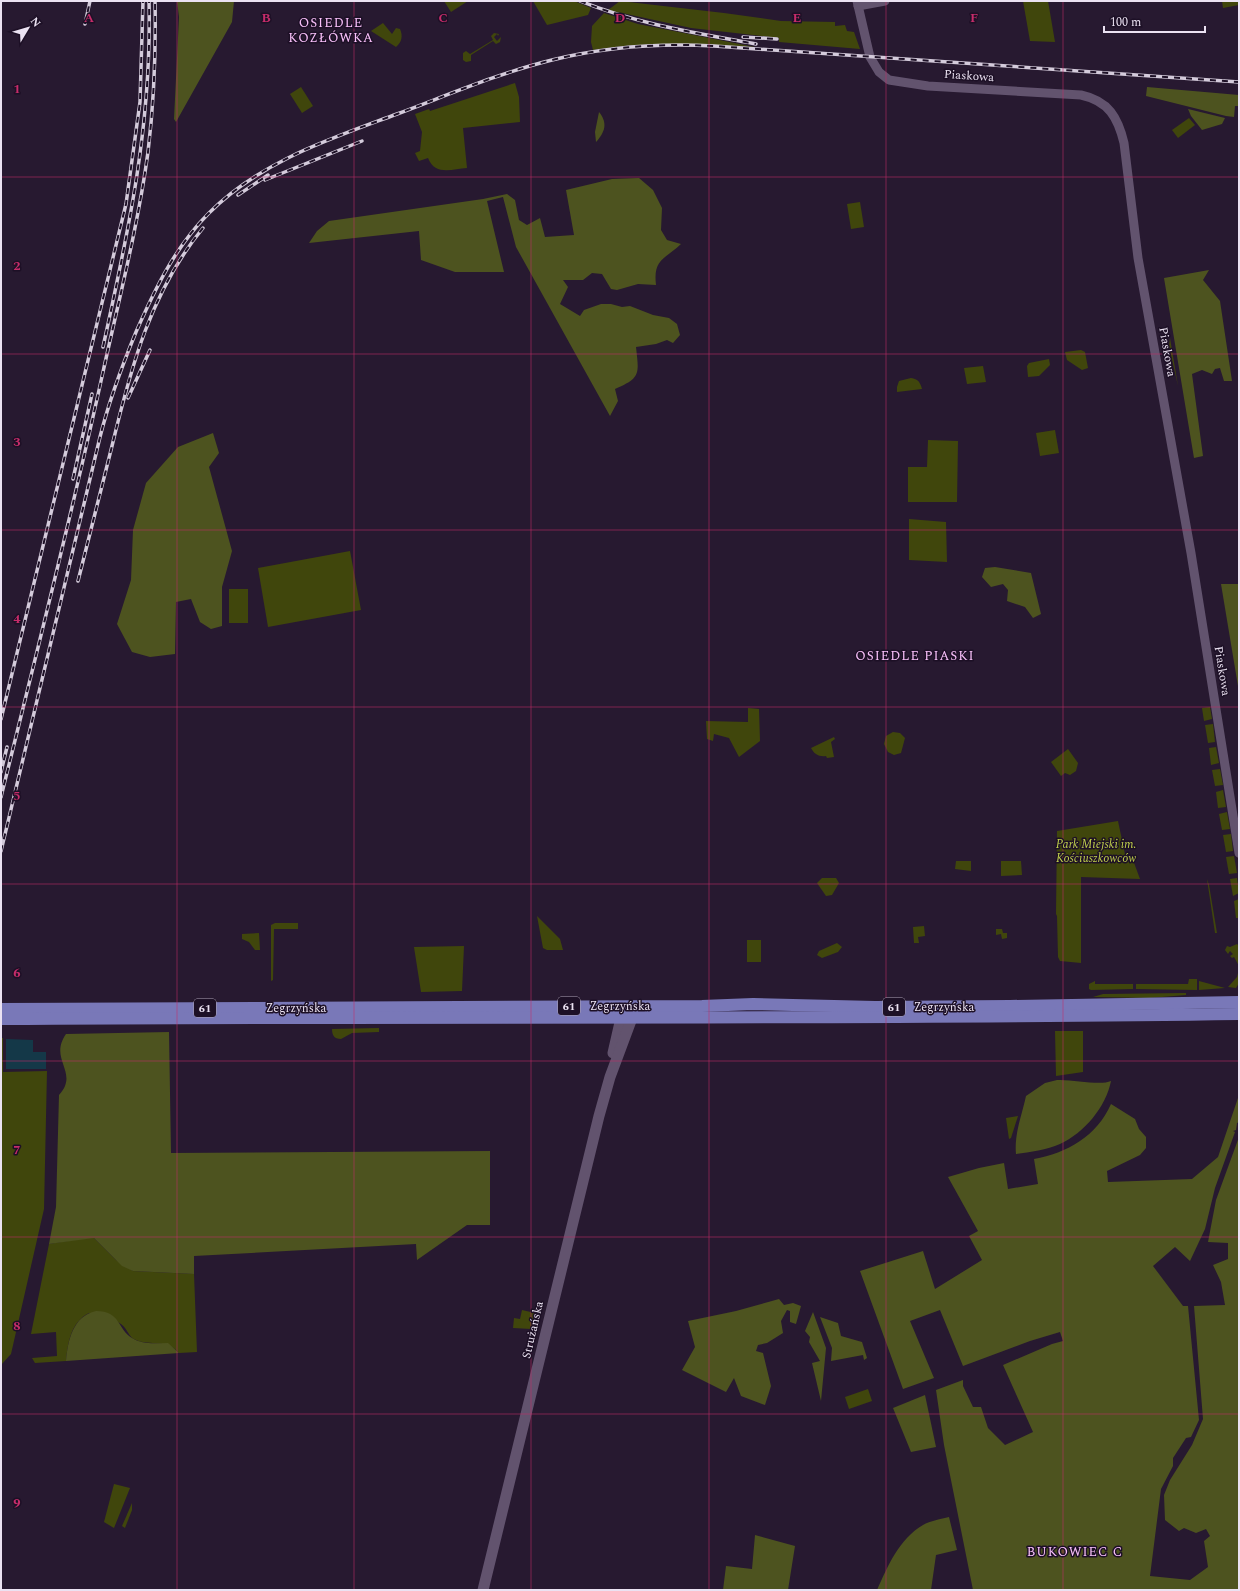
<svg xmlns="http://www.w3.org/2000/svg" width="1240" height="1591" font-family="Spectral,serif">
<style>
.green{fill:#40460c}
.forest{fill:#4d531f}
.water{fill:#143848}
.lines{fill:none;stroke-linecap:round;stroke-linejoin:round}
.tertiary{stroke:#62536e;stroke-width:9}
.secondary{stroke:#62536e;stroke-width:11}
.primary{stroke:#7978b8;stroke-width:12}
.rail-casing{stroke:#d4cbdb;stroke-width:3.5}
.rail{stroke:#1d1026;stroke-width:2;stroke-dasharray:6;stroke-linecap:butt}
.grid{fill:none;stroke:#c62c6a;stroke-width:1;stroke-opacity:0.55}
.labels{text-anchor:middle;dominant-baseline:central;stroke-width:3;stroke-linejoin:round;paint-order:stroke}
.shield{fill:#1d1026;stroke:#ada3b5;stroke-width:1}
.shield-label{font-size:11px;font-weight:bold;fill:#ebe2f2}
.street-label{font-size:12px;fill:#ebe2f2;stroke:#1d1026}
.park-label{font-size:12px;font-style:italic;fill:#c0d04c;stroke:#1d1026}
.neighbourhood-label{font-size:13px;letter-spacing:1px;fill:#fac1fb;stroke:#1d1026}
.grid-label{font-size:13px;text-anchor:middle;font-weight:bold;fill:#c62c6a;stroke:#1d1026;stroke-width:3;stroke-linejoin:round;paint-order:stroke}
</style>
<rect width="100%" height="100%" fill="#271930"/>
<g class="green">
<path d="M444 1H468L451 12Z"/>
<path d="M533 1H574L591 8 588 15 547 25Z"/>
<path d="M620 1 724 13 781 21 835 22V26L845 25 847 31 854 32 860 49 779 42V38L691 28 608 10Z"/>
<path d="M1023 1H1048L1055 42 1030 41Z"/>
<path d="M1222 1H1239V5L1223 8Z"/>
<path d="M604 13 638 24 755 47C701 44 647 41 593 50L591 42 592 26Z"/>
<path d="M383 23 392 34 396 28 400 29C403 36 402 42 396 47L371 31Z"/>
<path d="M494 33 499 34 498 36 497 34 494 37 497 41 501 37 500 42 496 44 493 41 471 55V61L466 62 463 60V53L466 51 470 54 493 40 491 36Z"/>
<path d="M515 83 519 97 520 122 463 128 467 168C452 169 435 176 428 158L419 161 415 153 420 151 422 132 415 114 429 109 430 111Z"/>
<path d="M301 87 313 106 302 113 290 94Z"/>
<path d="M1189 118 1195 125 1178 138 1172 130Z"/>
<path d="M860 202 864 227 851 229 847 204Z"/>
<path d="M1170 338 1178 386 1169 346Z"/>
<path d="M1081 350 1085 352 1088 368 1082 370 1067 360 1065 352Z"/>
<path d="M1049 359 1050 365 1039 376 1028 377 1027 366 1029 363Z"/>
<path d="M983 366 986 382 967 384 964 368Z"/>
<path d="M911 378C918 379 920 382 922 389L897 392V387L899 381Z"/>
<path d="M1055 430 1059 453 1040 456 1036 433Z"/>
<path d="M928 440 958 441 957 502H908V467H927Z"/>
<path d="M909 519 946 522 947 562 909 560Z"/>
<path d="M350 551 361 610 268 627 258 568Z"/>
<rect x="229" y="589" width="19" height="34"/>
<path d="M1210 707 1212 719 1204 721 1202 708Z"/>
<path d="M748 708 759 709 760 741 739 757 729 738 714 734 713 741 707 739 706 721 748 722Z"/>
<path d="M1213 724 1215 742 1208 743 1205 725Z"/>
<path d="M893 732 900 733 905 738 901 753 894 755 888 752 884 744 886 736Z"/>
<path d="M834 737 835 739 831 742 834 757 827 758 826 756C819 757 814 754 811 748Z"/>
<path d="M1216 747 1219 763 1211 765 1209 748Z"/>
<path d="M1068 749 1078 763 1076 771 1070 775 1065 773 1061 776 1051 762Z"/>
<path d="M1220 769 1223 785 1215 786 1212 770Z"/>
<path d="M1223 790 1226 807 1218 808 1216 792Z"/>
<path d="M1227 812 1230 829 1222 830 1219 814Z"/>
<path d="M1118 821 1126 859 1133 860 1140 879 1081 877V963L1060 961 1058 957 1057 916 1056 914 1057 831Z"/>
<path d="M1231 834 1233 851 1226 852 1223 835Z"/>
<path d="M1234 856 1237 873 1229 874 1226 857Z"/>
<path d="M956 861H971V871L955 869Z"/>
<path d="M1001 861H1021L1022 875 1001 876Z"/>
<path d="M822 878H836L839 883 832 895 826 896 817 883Z"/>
<path d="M1237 878 1239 893 1233 896 1230 879Z"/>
<path d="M1207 879 1209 885 1217 933H1215Z"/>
<path d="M1239 899V918H1236L1234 901Z"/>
<path d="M537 916 560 939 563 950H547L543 948Z"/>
<path d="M275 923H298V929H274L273 980 271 981V925Z"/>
<path d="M924 926 925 936 918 937 919 943H914L913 927Z"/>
<path d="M996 929H1002L1003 933H1007V938L1002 939 1001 934 996 935Z"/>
<path d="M259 933 260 950H255L249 942 242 939V934Z"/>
<rect x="747" y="940" width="14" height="22"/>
<path d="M837 943 842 947 838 952 822 958 817 955 819 951Z"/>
<path d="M1237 944 1239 946V966L1234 957 1232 958 1230 956 1233 954 1230 951 1228 954 1225 950 1227 946 1230 947Z"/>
<path d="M464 946 462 991 421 992 414 947Z"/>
<path d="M1239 969V983L1236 988 1228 987 1237 977Z"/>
<path d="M1189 979H1197V990L1136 989V984H1188Z"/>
<path d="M1095 981V984H1133V989L1091 990 1089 989V984Z"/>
<path d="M1199 981 1225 988 1199 990Z"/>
<path d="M1186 993V995L1150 998 1093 997 1103 994Z"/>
<path d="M379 1028V1032L352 1033 341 1039C334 1039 332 1035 332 1029Z"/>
<path d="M1055 1031H1083V1072L1056 1076Z"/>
<path d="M1 1038H3V1072L47 1071 44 1209 11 1354 1 1365Z"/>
<path d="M1018 1116 1011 1138 1009 1139 1006 1118Z"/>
<path d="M86 1238H94L116 1260 133 1271 194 1274 197 1352 179 1353C168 1339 150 1346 136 1340 128 1337 128 1329 121 1324 115 1319 97 1316 89 1313 71 1322 68 1342 66 1361L35 1363 32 1358 57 1356 56 1332 31 1334 49 1244Z"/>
<path d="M522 1310 535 1313 531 1329 513 1328 514 1318 520 1319Z"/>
<path d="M868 1389 872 1401 849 1409 845 1397Z"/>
<path d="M114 1484 130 1488 114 1528 104 1522Z"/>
<path d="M132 1503V1510L125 1528 122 1526Z"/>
</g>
<g class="forest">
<path d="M177 1H234L232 22 176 122 174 119 179 17Z"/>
<path d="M1147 87 1239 95V106H1235L1234 117 1226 116 1146 96Z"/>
<path d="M1188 109 1225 118 1222 124 1202 130 1191 116Z"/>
<path d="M599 112C608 123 605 132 596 142L595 132Z"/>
<path d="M639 178 653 190 662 208 661 230 667 240 681 244C664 260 653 259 656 285L638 284 617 290 611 289 602 274 592 273 583 280H563L568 287 560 304 580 316 584 310 601 304H611L622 307 630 306 653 315 669 318 677 324 680 335 673 343 667 340 656 344 636 347C639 374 641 378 615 389L618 401 610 416 516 247 503 197 487 201 504 272H455L421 260 419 231 309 243 317 231 329 221 483 199 507 194 515 200 519 220 527 225 540 218 545 237 574 235 566 190 612 179Z"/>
<path d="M1209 270 1203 280 1220 301 1232 381H1224L1220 368 1215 369 1212 374 1202 370 1192 374 1203 456 1194 458 1164 278Z"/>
<path d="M213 433 219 453 209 467 232 551 222 587V626L211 629 200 622 191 599 176 602 175 654 150 657 132 652 117 624 131 580 133 530 146 483 178 447Z"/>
<path d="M995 567 1031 573 1041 614 1033 618 1025 607 1007 601 1008 590 1003 584 991 587 982 577 985 568Z"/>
<path d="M1221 584H1239V692Z"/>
<path d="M169 1032 171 1153 490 1151V1225H467L417 1260 416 1244 194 1256V1274L133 1271 122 1266 94 1238 49 1244 56 1207 59 1095C80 1072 48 1060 66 1034Z"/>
<path d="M1057 1080C1072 1079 1100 1086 1111 1081 1106 1107 1084 1133 1060 1144 1047 1150 1030 1152 1016 1154 1014 1134 1022 1115 1026 1096L1045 1083Z"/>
<path d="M1239 1095V1122L1237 1123 1236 1130 1233 1131 1235 1132 1215 1188 1205 1229 1190 1261 1175 1247 1153 1266 1183 1306H1188L1199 1420 1191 1437 1186 1438 1173 1458V1466L1161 1489 1150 1576 1190 1580 1208 1567 1204 1541 1210 1536 1206 1529 1196 1533 1184 1528 1179 1531 1165 1520 1164 1495 1170 1480 1192 1445 1203 1419 1194 1306 1225 1305 1221 1282 1213 1265 1228 1259V1243L1208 1242 1216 1200 1239 1137V1590H973L944 1445 936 1390 963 1380V1386L973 1407H981L988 1428 1005 1445 1033 1432 1003 1365 1052 1344 1063 1341 1060 1332 1030 1341 963 1366 940 1310 910 1321 934 1378 903 1389 860 1271 923 1251 935 1289 982 1260 969 1236 978 1231 948 1177 979 1168 1004 1163 1008 1189 1038 1184 1034 1159C1067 1153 1097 1136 1111 1104L1135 1119 1139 1129 1146 1137V1148L1140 1155 1107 1171 1108 1182 1192 1179 1218 1157Z"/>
<path d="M779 1299 784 1305 793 1303 801 1306 796 1324 790 1322V1311L787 1310 781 1321 783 1333 767 1343 758 1345 756 1351 763 1353 771 1386 765 1405 741 1396 734 1378 726 1392 682 1370 695 1347 688 1321 736 1311Z"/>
<path d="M96 1311C121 1311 117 1329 132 1338 143 1345 155 1343 168 1343L179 1353 66 1361C68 1340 73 1316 96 1311Z"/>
<path d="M813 1312 826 1348 821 1401 812 1363 820 1361 809 1342 810 1337 805 1331Z"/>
<path d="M820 1317 838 1323 841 1336 862 1342 867 1358 864 1360 863 1355 831 1361 832 1348Z"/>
<path d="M925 1395 936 1447 911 1452 893 1408Z"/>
<path d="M949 1517 957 1550 936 1555 931 1590H877C888 1566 899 1539 923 1525 930 1521 941 1519 949 1517Z"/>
<path d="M755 1535 795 1546 788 1590H723L726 1566 752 1569Z"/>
</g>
<path class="water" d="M6 1039 33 1040V1052H46V1069H6Z"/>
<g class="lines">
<g class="tertiary">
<path d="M857 1 870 57 879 72 889 80 928 86 1081 95C1109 101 1118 118 1124 143L1138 258 1191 553 1239 853"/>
<path d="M858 6 885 1"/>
</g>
<g class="secondary">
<path d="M613 1053 621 1018 625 1010"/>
<path d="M483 1590 599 1116 610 1077 635 1010"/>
</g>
<g class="primary">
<path d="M1 1009 702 1006 753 1004 875 1007 1010 1006 1239 1002"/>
<path d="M1 1019C414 1016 826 1020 1239 1014"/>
</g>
<defs>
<g id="rail">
<path d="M580 1C637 24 696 33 756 44"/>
<path d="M85 24 90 1"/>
<path d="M743 37 777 39"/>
<path d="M265 180 362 141"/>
<path d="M238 195 268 175"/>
<path d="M103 347C129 229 152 123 149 1"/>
<path d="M128 398 150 350"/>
<path d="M73 479 92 394"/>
<path d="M78 581C89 536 101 491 112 446 131 367 151 291 203 228"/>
<path d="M1 719 126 204 140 102 143 1"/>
<path d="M1 772 7 747"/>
<path d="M1 797C36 655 72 514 103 372 119 299 138 226 148 152 154 102 156 51 155 1"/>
<path d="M1 851 100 437C109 401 122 366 136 332 155 289 175 247 209 213 261 161 330 139 397 114 448 95 499 73 552 60 605 47 660 43 714 46L1239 82"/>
</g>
</defs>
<use href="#rail" class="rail-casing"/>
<use href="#rail" class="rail"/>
</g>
<path class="grid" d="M177 1V1590M354 1V1590M531 1V1590M709 1V1590M886 1V1590M1063 1V1590M1 177H1239M1 354H1239M1 530H1239M1 707H1239M1 884H1239M1 1061H1239M1 1237H1239M1 1414H1239"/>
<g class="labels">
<g class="shield">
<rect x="558" y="997" width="22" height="18" rx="3"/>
<rect x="883" y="998" width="22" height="18" rx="3"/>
<rect x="194" y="999" width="22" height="18" rx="3"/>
</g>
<g class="shield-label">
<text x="569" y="1006">61</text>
<text x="894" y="1007">61</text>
<text x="205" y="1008">61</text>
</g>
<g class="street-label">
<text transform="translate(969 76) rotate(4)">Piaskowa</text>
<text transform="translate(1167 352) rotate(80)">Piaskowa</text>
<text transform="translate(1222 671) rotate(81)">Piaskowa</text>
<text x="620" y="1006">Zegrzyńska</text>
<text x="944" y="1007">Zegrzyńska</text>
<text x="296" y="1008">Zegrzyńska</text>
<text transform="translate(533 1330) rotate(-77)">Strużańska</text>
</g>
<g class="park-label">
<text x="1096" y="844">Park Miejski im.<tspan x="1096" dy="14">Kościuszkowców</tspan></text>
</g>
<g class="neighbourhood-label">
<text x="331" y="23">OSIEDLE<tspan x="331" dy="15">KOZŁÓWKA</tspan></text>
<text x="915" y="656">OSIEDLE PIASKI</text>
<text x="1075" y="1552">BUKOWIEC C</text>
</g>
</g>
<g class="grid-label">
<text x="89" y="22">A</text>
<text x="266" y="22">B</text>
<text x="443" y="22">C</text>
<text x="620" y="22">D</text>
<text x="797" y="22">E</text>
<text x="974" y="22">F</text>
<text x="17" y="93">1</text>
<text x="17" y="270">2</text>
<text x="17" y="446">3</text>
<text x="17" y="623">4</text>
<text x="17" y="800">5</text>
<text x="17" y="977">6</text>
<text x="17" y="1154">7</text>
<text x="17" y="1330">8</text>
<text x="17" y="1507">9</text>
</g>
<rect width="1240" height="1591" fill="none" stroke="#ebe2f2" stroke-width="4"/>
<g transform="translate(28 28) rotate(52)" stroke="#1d1026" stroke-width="3" paint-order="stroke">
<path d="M0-3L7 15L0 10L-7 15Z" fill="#ebe2f2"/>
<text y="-6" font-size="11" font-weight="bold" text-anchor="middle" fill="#ebe2f2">N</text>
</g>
<path d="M1104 26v6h101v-6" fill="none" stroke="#ebe2f2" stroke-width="2"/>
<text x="1110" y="26" font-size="12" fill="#ebe2f2" stroke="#1d1026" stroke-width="3" paint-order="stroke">100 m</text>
</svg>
